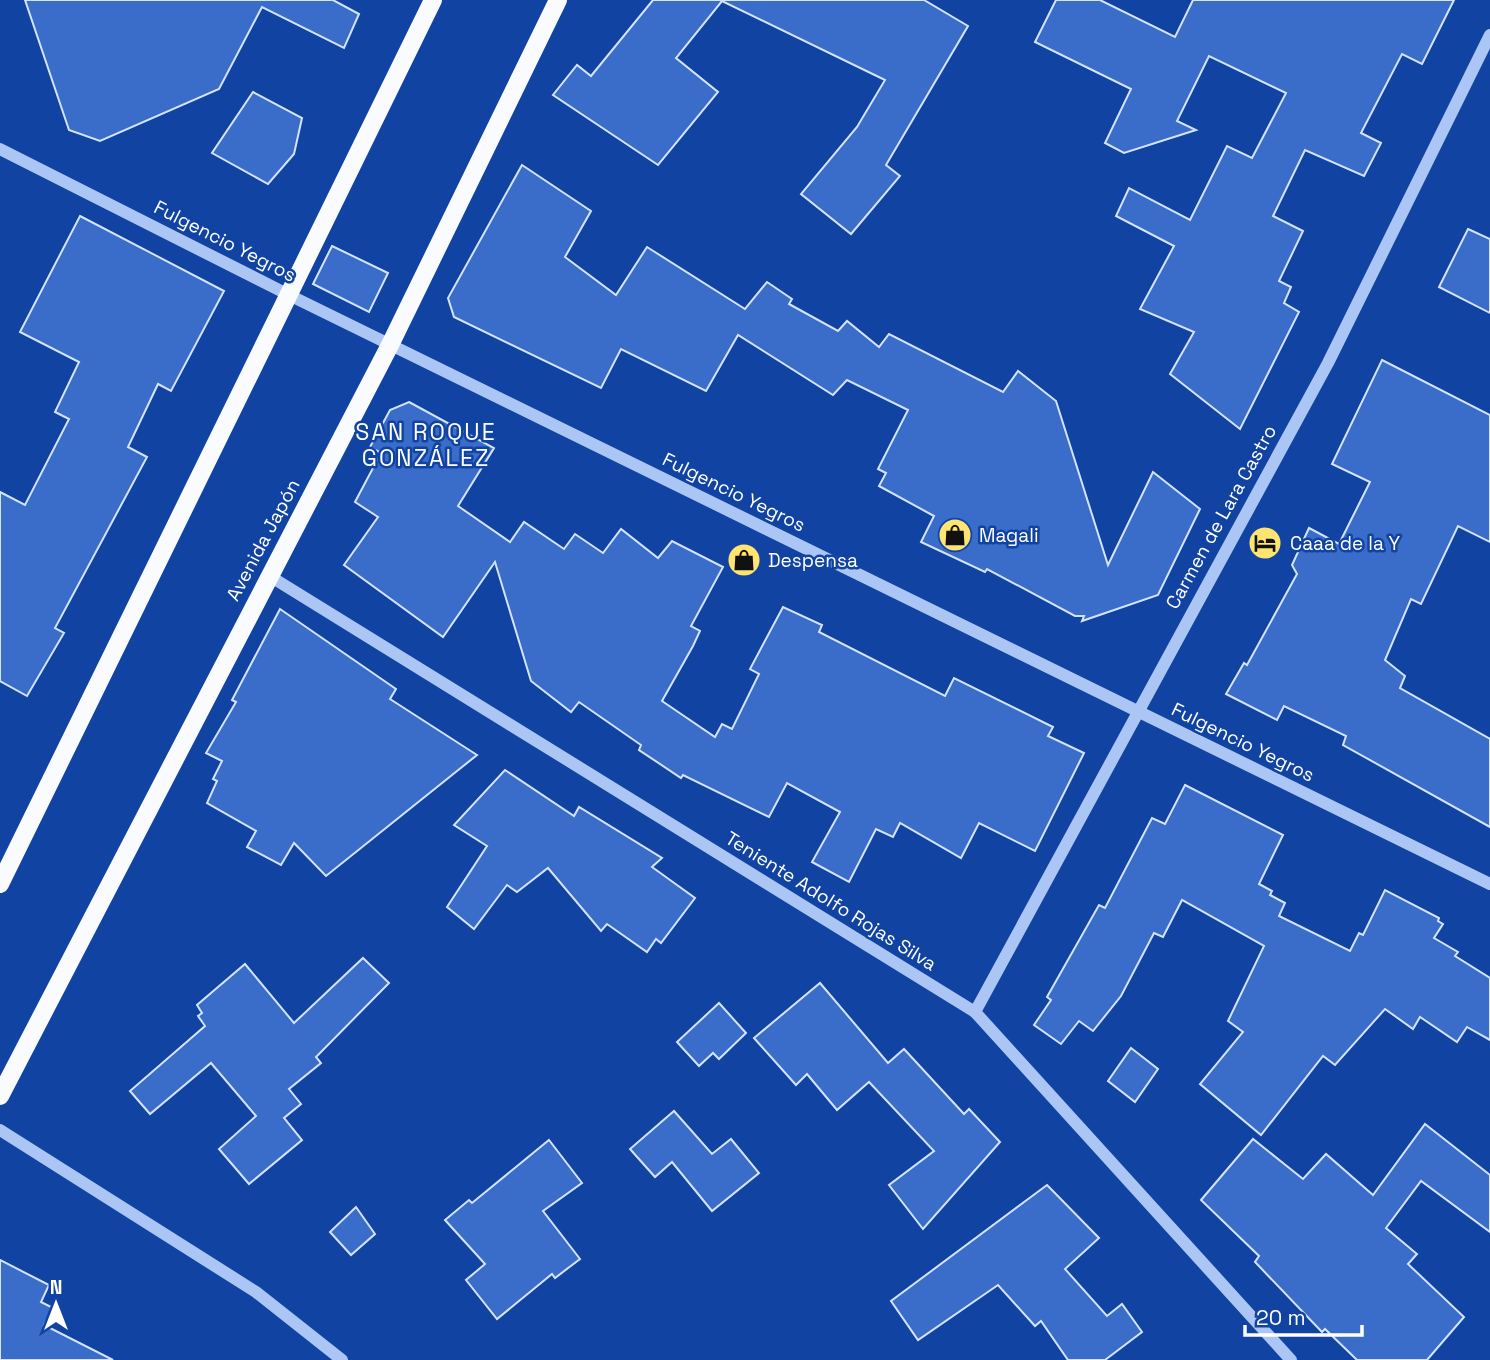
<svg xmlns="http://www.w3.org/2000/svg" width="1490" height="1360" font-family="'Space Grotesk',sans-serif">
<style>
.building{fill:#3a6cc9;stroke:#d5e4fe;stroke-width:2}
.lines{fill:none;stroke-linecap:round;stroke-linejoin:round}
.minor{stroke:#abc6f5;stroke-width:12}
.major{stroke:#fafbff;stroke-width:18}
.labels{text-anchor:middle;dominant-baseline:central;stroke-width:5;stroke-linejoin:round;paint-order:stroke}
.street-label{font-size:19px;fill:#fff;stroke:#1143a3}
.poi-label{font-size:19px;fill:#fff;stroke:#1143a3;text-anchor:start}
.quarter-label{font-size:23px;letter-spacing:2px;fill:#fff;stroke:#1143a3}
</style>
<rect width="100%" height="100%" fill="#1143a3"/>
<g class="building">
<path d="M25 0H333L359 14 344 48 262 7 219 89 100 141 69 130Z"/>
<path d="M653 0H924L968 26 886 165 900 176 851 234 801 194 857 127 885 80 722 1 676 58 718 92 658 165 553 95 577 65 591 76Z"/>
<path d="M1056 0H1100L1175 37 1193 0H1454L1422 64 1402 54 1361 133 1381 143 1364 176 1305 150 1273 216 1303 231 1279 281 1291 287 1284 303 1299 312 1240 429 1170 374 1194 332 1140 309 1174 246 1116 216 1129 188 1190 220 1227 146 1252 158 1286 93 1209 56 1177 121 1196 130 1124 153 1105 143 1131 89 1035 42Z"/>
<path d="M253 92 302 118 294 154 268 184 212 153Z"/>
<path d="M522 165 591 211 565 257 616 295 647 247 745 309 767 282 792 299 789 304 838 331 847 321 879 347 889 334 1003 392 1018 371 1056 401 1108 565 1153 472 1200 509 1158 595 1082 621 1084 616H1075L987 569 985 572 921 542 934 516 879 486 886 473 878 469 908 410 847 380 833 395 738 335 706 391 621 349 601 388 454 317 448 298Z"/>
<path d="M80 216 224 291 171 391 158 384 128 447 147 457 55 628 64 633 27 696 0 681V492L25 505 69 419 55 412 79 362 20 332Z"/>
<path d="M1468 229 1490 239V313L1439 287Z"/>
<path d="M332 246 388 273 369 312 313 284Z"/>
<path d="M1382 360 1490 415V542L1458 526 1421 604 1411 599 1385 660 1405 676 1400 688 1490 739V827L1343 745 1346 736 1284 706 1277 720 1226 694 1244 663 1247 665 1297 574 1292 565 1309 528 1339 544 1370 482 1332 464Z"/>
<path d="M409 402 494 448 458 506 510 542 524 522 564 549 575 534 603 553 621 529 658 558 672 541 723 567 691 626 700 631 693 646 662 701 715 737 722 724 732 729 759 674 750 669 783 607 822 625 819 632 945 696 954 678 1053 727 1048 736 1084 753 1035 851 979 823 961 858 900 823 893 837 876 829 849 882 812 862 840 812 787 783 769 817 683 775 681 778 639 750 641 745 579 702 571 712 531 681 495 562 443 637 344 565 378 517 355 502 381 453 370 447 390 410Z"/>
<path d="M280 609 396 689 390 699 477 755 326 876 294 843 281 865 247 847 256 831 207 803 217 781 213 779 222 761 206 753 236 702 232 700Z"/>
<path d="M505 770 574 816 579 807 662 858 652 867 695 898 661 943 656 939 647 952 607 924 601 931 548 868 517 892 507 885 474 929 447 907 487 846 454 825Z"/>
<path d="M1185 785 1283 835 1259 884 1272 891 1270 895 1285 903 1279 916 1350 951 1359 933 1363 935 1385 890 1439 918 1438 921 1443 924 1434 938 1458 952 1455 956 1490 978V1040L1467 1027 1457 1042 1420 1017 1413 1029 1385 1009 1335 1065 1323 1056 1261 1135 1200 1084 1243 1032 1228 1021 1264 946 1182 900 1163 937 1154 933 1121 996 1093 1031 1079 1021 1061 1044 1034 1025 1051 1000 1047 997 1099 905 1105 908 1152 818 1165 824Z"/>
<path d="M363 958 389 983 316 1057 321 1063 289 1089 301 1104 284 1118 302 1140 249 1184 219 1149 256 1116 211 1063 150 1114 130 1091 205 1026 198 1016 202 1013 197 1005 245 964 294 1023Z"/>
<path d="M820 983 888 1063 904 1049 964 1114 969 1109 1000 1142 923 1229 889 1185 934 1151 869 1082 837 1110 807 1074 796 1085 754 1038Z"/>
<path d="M719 1003 746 1033 719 1059 713 1053 699 1066 677 1042Z"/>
<path d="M1131 1048 1158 1069 1135 1102 1108 1081Z"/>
<path d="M674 1111 712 1154 731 1139 759 1173 712 1211 672 1162 655 1177 630 1149Z"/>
<path d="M1425 1124 1490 1175V1232L1421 1181 1386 1228 1417 1254 1408 1264 1464 1317 1427 1360H1357L1325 1329 1322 1332 1255 1262 1259 1256 1201 1200 1253 1139 1303 1179 1326 1154 1373 1195Z"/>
<path d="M549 1140 582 1183 543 1211 580 1259 555 1278 552 1274 497 1319 466 1280 485 1264 445 1220 469 1200 472 1203Z"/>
<path d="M1047 1185 1099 1238 1065 1269 1107 1316 1122 1304 1142 1332 1105 1360H1068L1041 1321 1035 1326 998 1285 918 1340 891 1301Z"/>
<path d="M356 1207 375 1234 351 1255 330 1232Z"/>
<path d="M0 1260 49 1285 41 1302 53 1308 44 1325 113 1360H0Z"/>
</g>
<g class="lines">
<g class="minor">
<path d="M0 149 289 295 1490 884"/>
<path d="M268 575 975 1012 1291 1360"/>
<path d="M975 1012 1328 363 1490 35"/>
<path d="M0 1130 256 1292 342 1360"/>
</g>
<g class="major">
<path d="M0 884 433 0"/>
<path d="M0 1096 390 345 558 0"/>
</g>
</g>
<defs>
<symbol id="shop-disc" viewBox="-11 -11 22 22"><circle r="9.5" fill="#ffe470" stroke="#1143a3"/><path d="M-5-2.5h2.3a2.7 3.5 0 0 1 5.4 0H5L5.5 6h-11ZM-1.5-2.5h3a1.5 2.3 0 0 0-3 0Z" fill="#111"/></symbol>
<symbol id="hotel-disc" viewBox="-11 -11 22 22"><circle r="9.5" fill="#ffe470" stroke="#1143a3"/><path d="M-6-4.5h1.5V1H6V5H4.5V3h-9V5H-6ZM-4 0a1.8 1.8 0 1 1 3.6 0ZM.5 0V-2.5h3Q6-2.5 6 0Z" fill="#111"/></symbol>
</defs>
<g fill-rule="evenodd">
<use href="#shop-disc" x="936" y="516" width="38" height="38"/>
<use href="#hotel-disc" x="1246" y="524" width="38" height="38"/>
<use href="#shop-disc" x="725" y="541" width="38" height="38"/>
</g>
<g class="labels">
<g class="street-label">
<text transform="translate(225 241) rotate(27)">Fulgencio Yegros</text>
<text transform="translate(734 492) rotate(26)">Fulgencio Yegros</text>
<text transform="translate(1221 517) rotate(-61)">Carmen de Lara Castro</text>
<text transform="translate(263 540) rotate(-62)">Avenida Japón</text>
<text transform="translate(1243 742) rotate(26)">Fulgencio Yegros</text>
<text transform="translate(831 901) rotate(32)">Teniente Adolfo Rojas Silva</text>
</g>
<g class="poi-label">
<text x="979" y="535">Magali</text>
<text x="1290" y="543">Caaa de la Y</text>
<text x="768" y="560">Despensa</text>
</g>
<g class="quarter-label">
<text x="426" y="432">SAN ROQUE<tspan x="426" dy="26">GONZÁLEZ</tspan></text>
</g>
</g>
<g transform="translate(56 1304)" stroke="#1143a3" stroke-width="5" paint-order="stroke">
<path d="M0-5L12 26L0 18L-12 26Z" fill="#ffffff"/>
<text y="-10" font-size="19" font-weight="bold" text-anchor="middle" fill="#ffffff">N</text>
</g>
<path d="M1245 1325v10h117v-10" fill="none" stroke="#ffffff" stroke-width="3.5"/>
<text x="1256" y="1325" font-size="21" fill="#ffffff" stroke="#1143a3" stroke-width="5" paint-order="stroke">20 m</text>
</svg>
